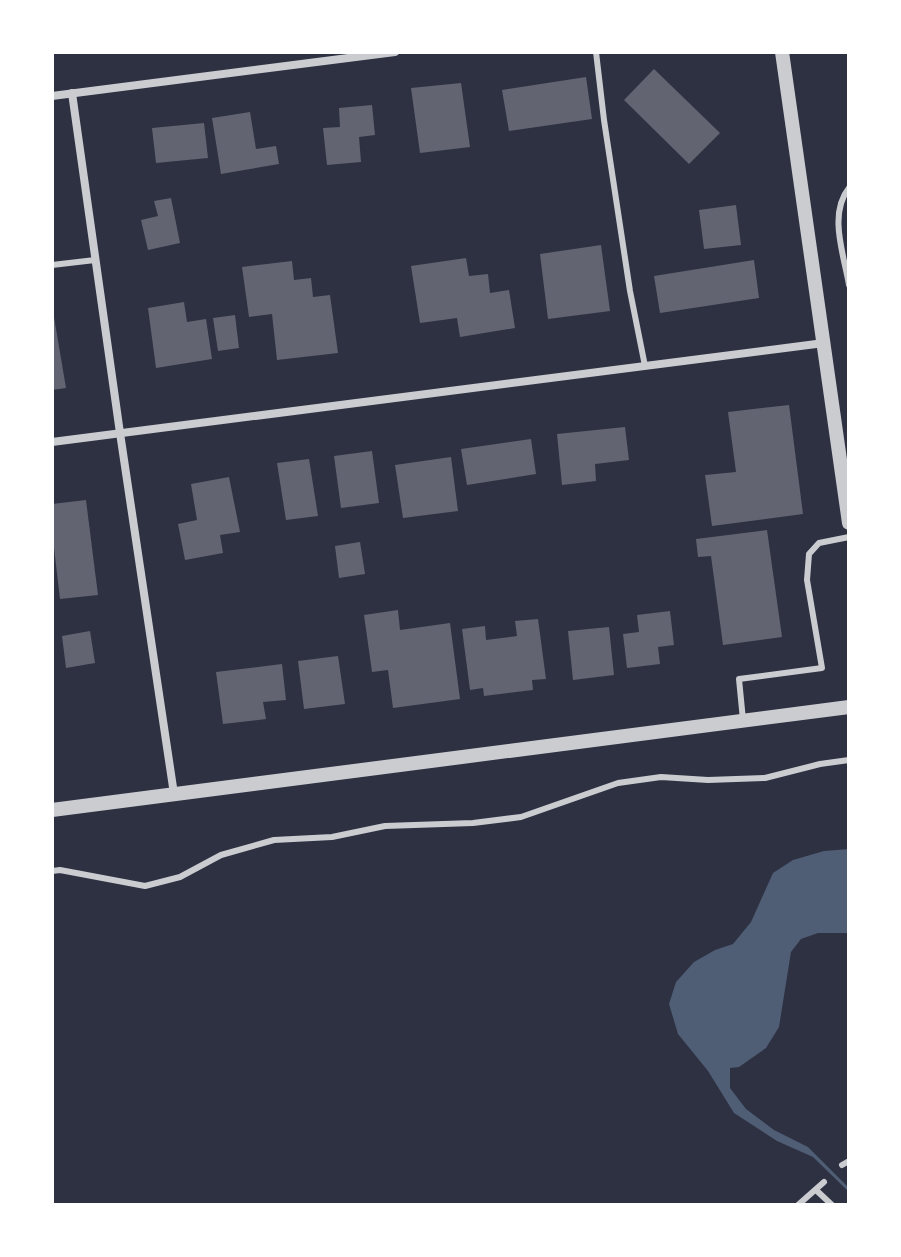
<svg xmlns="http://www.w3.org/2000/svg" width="901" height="1257" font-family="'Archivo Narrow',sans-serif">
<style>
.water{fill:#4f5d75}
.building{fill:#626471}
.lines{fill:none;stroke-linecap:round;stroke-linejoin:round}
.service{stroke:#caccd0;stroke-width:6}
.minor{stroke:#caccd0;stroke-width:8}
.tertiary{stroke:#caccd0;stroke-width:14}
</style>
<rect width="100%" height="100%" fill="#2d3142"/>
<path class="water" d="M849 849V933H818L801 939 791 952 779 1027 766 1048 739 1067 730 1068V1088L746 1109 774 1130 808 1147 849 1188V1192L813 1157 777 1141 734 1113 708 1071 678 1034 669 1004 676 982 694 962 715 950 733 944 751 922 773 873 793 860 824 851Z"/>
<g class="building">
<path d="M654 69 720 133 689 164 624 100Z"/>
<path d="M586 77 592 119 509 131 502 90Z"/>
<path d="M461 83 470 147 420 153 411 88Z"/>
<path d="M372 105 375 135 359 137 361 162 327 165 323 128 340 127 339 108Z"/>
<path d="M250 112 256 149 276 146 279 164 221 174 212 118Z"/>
<path d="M204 123 208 158 156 163 152 128Z"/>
<path d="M171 198 180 243 148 250 141 220 158 216 154 201Z"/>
<path d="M736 205 741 245 704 249 699 210Z"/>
<path d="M601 245 610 311 548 319 540 254Z"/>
<path d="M466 258 469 276 488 274 490 293 509 290 515 328 460 337 457 318 420 323 411 266Z"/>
<path d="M754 260 759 298 660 313 654 276Z"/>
<path d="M292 261 294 280 311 278 313 297 330 295 338 353 277 360 272 314 249 317 242 267Z"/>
<path d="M184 302 187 322 206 319 212 359 156 368 148 308Z"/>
<path d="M235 315 239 348 218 351 213 318Z"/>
<path d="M52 317H54L66 388 52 390Z"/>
<path d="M789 405 803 514 712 526 705 475 736 472 728 412Z"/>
<path d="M625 427 629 460 595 464 596 481 562 485 557 434Z"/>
<path d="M531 439 536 474 467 485 461 449Z"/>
<path d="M372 451 379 503 341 508 334 456Z"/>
<path d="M451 457 458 511 403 518 395 465Z"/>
<path d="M309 459 318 516 286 520 277 463Z"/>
<path d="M229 477 240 532 220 535 223 553 185 560 178 524 197 520 191 484Z"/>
<path d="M86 500 98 595 60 599 52 531V504Z"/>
<path d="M767 530 782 637 723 645 711 556 698 557 696 539Z"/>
<path d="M360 542 365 574 339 578 335 546Z"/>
<path d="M398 610 400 630 450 623 460 699 393 708 388 670 372 672 364 615Z"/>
<path d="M670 611 674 645 658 647 660 664 627 668 623 634 639 632 637 615Z"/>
<path d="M538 619 546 679 532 680 533 690 484 696 483 688 470 690 462 629 485 626 486 640 517 636 515 621Z"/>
<path d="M609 627 614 675 573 680 568 631Z"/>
<path d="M90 631 95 663 66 668 62 636Z"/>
<path d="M338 656 345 704 304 709 298 661Z"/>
<path d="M282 664 286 700 263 702 266 719 223 724 216 672Z"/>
</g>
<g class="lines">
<g class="service">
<path d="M596 52 604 120 630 291 645 366"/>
<path d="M849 188C828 214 844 255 849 285"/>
<path d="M52 265 95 260"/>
<path d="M743 720 739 679 822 668 807 580 809 554 819 543 849 537"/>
<path d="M52 871 60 870 145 886 180 877 221 855 274 840 332 837 385 826 473 823 521 817 618 783 661 777 708 780 765 778 820 764 849 760"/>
<path d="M842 1165 849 1161"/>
<path d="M816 1190 832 1205"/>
<path d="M798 1205 824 1182"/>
</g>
<g class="minor">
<path d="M72 93 120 433 174 794"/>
<path d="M52 96 395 52"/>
<path d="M52 442 824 343"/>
</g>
<g class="tertiary">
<path d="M782 52 849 523"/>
<path d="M52 810 849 707"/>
</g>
</g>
<rect width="901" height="1257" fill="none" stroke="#ffffff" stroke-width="108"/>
</svg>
